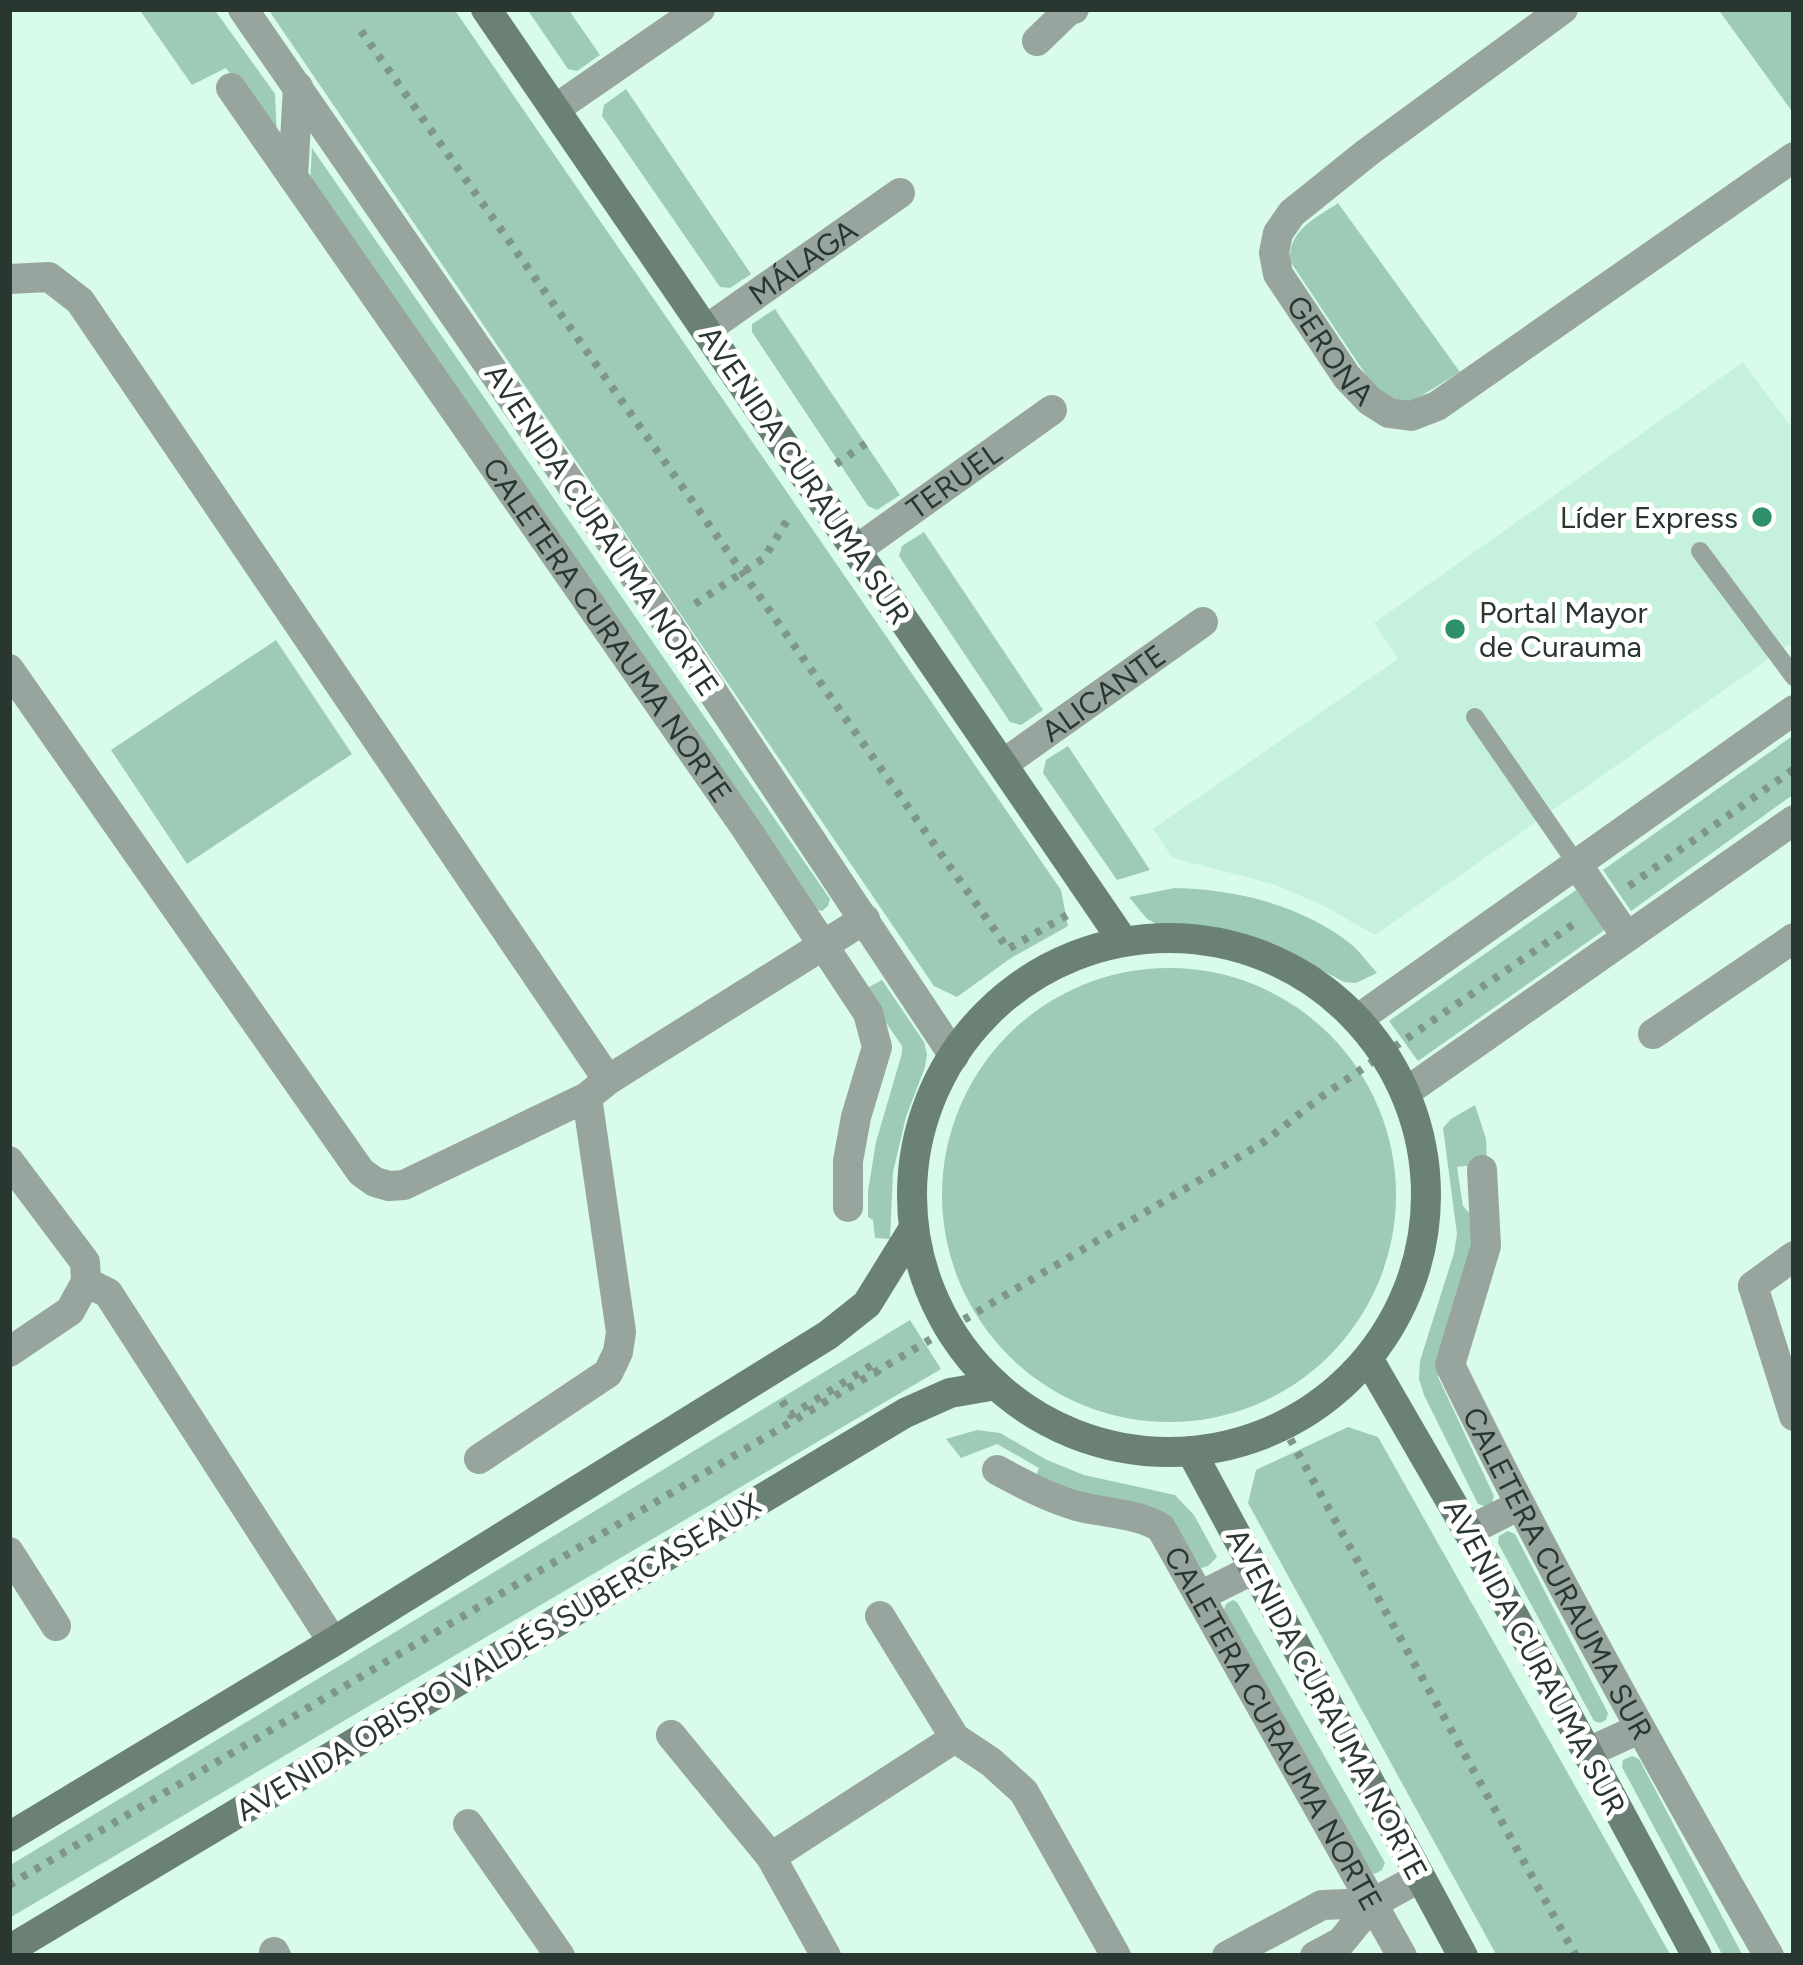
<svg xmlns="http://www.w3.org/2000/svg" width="1803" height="1965" font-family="Figtree,sans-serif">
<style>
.built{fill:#c6f1dc}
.green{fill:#9ecbb6}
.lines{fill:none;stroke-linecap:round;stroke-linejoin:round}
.path{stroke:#7f978b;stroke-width:8;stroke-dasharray:6 9;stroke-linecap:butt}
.lane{stroke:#97a59e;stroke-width:18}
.street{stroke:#97a59e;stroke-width:30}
.secondary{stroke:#6c8176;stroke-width:30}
.poi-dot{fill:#2e916c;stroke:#fff;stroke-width:4.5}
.labels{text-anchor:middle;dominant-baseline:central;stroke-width:10;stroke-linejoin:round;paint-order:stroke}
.street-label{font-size:30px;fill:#2a3731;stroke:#fff}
.poi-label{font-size:30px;fill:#2a3731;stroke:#fff;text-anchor:end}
</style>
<rect width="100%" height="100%" fill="#d8fbea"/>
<path class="built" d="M1743 362 1794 431V641L1375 935 1326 907 1273 884 1173 858 1153 829 1398 659 1374 623Z"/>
<g class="green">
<path d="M139 9H214L275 94 277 140 226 68 192 85Z"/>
<path d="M268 9H454L1061 890 1068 926 1011 958 957 997 934 986Z"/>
<path d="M527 9H568L600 55 577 71 568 69Z"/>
<path d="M1718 9H1794V114Z"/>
<path d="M626 89 751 274 730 288 720 287 602 116 604 105Z"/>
<path d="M312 148 830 899 828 906 822 911 813 909 310 184Z"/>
<path d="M1338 203 1460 372 1411 402 1396 406 1380 396 1290 261C1288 230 1316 218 1338 203Z"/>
<path d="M775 309 900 495 877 510 868 506 752 332V324Z"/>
<path d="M924 532 1043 710 1021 725 1010 722 899 556 902 546Z"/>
<path d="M276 640 352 754 187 864 111 750Z"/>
<path d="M1794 735V794L1631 911 1603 870Z"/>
<path d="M1068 746 1150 870 1117 880 1043 773 1046 760Z"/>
<path d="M1175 888C1236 889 1304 906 1352 945 1361 953 1369 964 1377 973L1356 983 1344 982 1286 951 1258 941 1224 931 1157 924 1147 919 1129 897Z"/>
<path d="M1576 890 1606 929 1418 1061 1389 1021Z"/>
<circle cx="1169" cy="1195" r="227"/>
<path d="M882 980 924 1042 927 1054 925 1067 906 1117 893 1172 890 1239 875 1238 873 1220 868 1217V1191L876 1142 902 1053V1046L866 993 869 987Z"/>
<path d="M1475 1105 1486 1139 1487 1163 1457 1167 1463 1206 1474 1218 1477 1235 1439 1364 1438 1377 1494 1496 1492 1503 1485 1506 1478 1504 1424 1395 1419 1379 1420 1361 1454 1253 1457 1234 1443 1128 1451 1119Z"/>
<path d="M910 1320 941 1369 11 1917 9 1914V1866Z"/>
<path d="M1348 1427 1378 1437 1671 1956H1497L1248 1503 1256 1470Z"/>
<path d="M977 1430 1000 1433 1047 1460 1084 1475 1175 1495 1194 1515 1217 1557 1208 1566 1201 1568 1175 1525 1034 1481 1039 1468 997 1444 961 1458 946 1439Z"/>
<path d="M1508 1531 1515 1534 1608 1713 1606 1720 1600 1723 1594 1721 1498 1543 1499 1536Z"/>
<path d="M1233 1600 1237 1602 1385 1863 1382 1870 1375 1874 1369 1871 1223 1612 1226 1604Z"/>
<path d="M1632 1756 1639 1759 1743 1956H1723L1622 1767 1623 1760Z"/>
</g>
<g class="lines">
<g class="path">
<path d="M361 31 1008 949 1069 914"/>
<path d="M836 464 871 440"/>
<path d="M695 604 764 558 791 514"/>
<path d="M1629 886 1794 769"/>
<path d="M782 1401 791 1415 872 1365 879 1375"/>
<path d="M1283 1426 1576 1956"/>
<path d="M9 1885 1264 1142 1321 1097 1577 922"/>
</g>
<g class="lane">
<path d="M1700 551 1794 677"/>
<path d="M1475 717 1576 863"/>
</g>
<g class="street">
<path d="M243 9 667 623 954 1056"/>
<path id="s1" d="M1563 9 1368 152 1292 213 1278 233 1274 253 1278 274 1347 377 1370 401 1389 413 1411 416 1437 406 1794 157"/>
<path d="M1037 41 1069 10 1074 9"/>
<path id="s2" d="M231 88 745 827 868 1013 877 1047 856 1117 848 1161V1207"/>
<path d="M555 109 700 9"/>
<path d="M293 177 298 87"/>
<path d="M9 279 49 277 80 301 608 1080"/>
<path id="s3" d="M707 329 900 193"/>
<path id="s4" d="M856 550 1052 410"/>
<path d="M9 669 361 1172 375 1182 389 1186 404 1185 587 1097 608 1080 865 919"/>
<path id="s5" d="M1003 764 1203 622"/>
<path d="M1576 863 1627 937"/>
<path d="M1358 1019 1794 710"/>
<path d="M1653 1034 1794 938"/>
<path d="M1406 1092 1794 820"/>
<path d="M9 1161 85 1262 86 1282 108 1293 333 1642"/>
<path id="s6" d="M1482 1170 1486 1246 1450 1365C1548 1566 1658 1762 1769 1956"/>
<path d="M1753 1286 1794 1416"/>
<path d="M1753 1286 1794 1256"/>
<path d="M9 1352 70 1311 86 1282"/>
<path d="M479 1459 608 1373 618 1352 621 1332 587 1097"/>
<path id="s7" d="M997 1470C1023 1484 1049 1498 1077 1506 1103 1513 1139 1513 1161 1528L1402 1956"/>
<path d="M1468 1531 1520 1505"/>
<path d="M9 1552 56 1626"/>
<path d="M1200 1596 1256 1568"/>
<path d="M880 1616 955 1738 991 1762 1024 1792 1116 1956"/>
<path d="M671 1735 771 1857 826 1956"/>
<path d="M1586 1753 1639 1729"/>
<path d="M468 1824 560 1956"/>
<path d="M771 1857 955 1738"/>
<path d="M274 1952 276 1956"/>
<path d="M1227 1956 1322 1905 1373 1903"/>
<path d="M1315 1956 1341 1942 1373 1903 1419 1878"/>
</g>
<g class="secondary">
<path d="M486 9 1123 941"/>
<circle cx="1169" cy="1195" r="257"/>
<path d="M1369 1360 1468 1531 1697 1956"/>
<path d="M1191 1451 1463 1956"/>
<path d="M9 1837 333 1642 828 1335 867 1304 914 1228"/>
<path d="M9 1950 905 1413 950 1393 996 1385"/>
</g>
</g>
<g class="poi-dot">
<circle cx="1762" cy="517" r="12"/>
<circle cx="1455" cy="629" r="12"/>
</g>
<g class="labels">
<g class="street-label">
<text stroke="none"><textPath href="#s3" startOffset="117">MÁLAGA</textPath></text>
<text stroke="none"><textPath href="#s1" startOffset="498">GERONA</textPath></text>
<text transform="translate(805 475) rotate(56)">AVENIDA CURAUMA SUR</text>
<text stroke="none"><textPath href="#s4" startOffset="120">TERUEL</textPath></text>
<text transform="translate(602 530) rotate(56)">AVENIDA CURAUMA NORTE</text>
<text stroke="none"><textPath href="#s2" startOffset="660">CALETERA CURAUMA NORTE</textPath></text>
<text stroke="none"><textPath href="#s5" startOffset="123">ALICANTE</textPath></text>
<text stroke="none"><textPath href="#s6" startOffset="435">CALETERA CURAUMA SUR</textPath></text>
<text transform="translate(498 1657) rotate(-31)">AVENIDA OBISPO VALDÉS SUBERCASEAUX</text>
<text transform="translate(1535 1657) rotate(62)">AVENIDA CURAUMA SUR</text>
<text transform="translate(1327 1704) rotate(62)">AVENIDA CURAUMA NORTE</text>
<text stroke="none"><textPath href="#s7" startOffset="405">CALETERA CURAUMA NORTE</textPath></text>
</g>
<g class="poi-label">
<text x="1738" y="517">Líder Express</text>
<text x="1479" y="612" text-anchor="start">Portal Mayor<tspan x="1479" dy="34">de Curauma</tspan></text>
</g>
</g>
<rect width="1803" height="1965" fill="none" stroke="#2a3731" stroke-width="24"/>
</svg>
